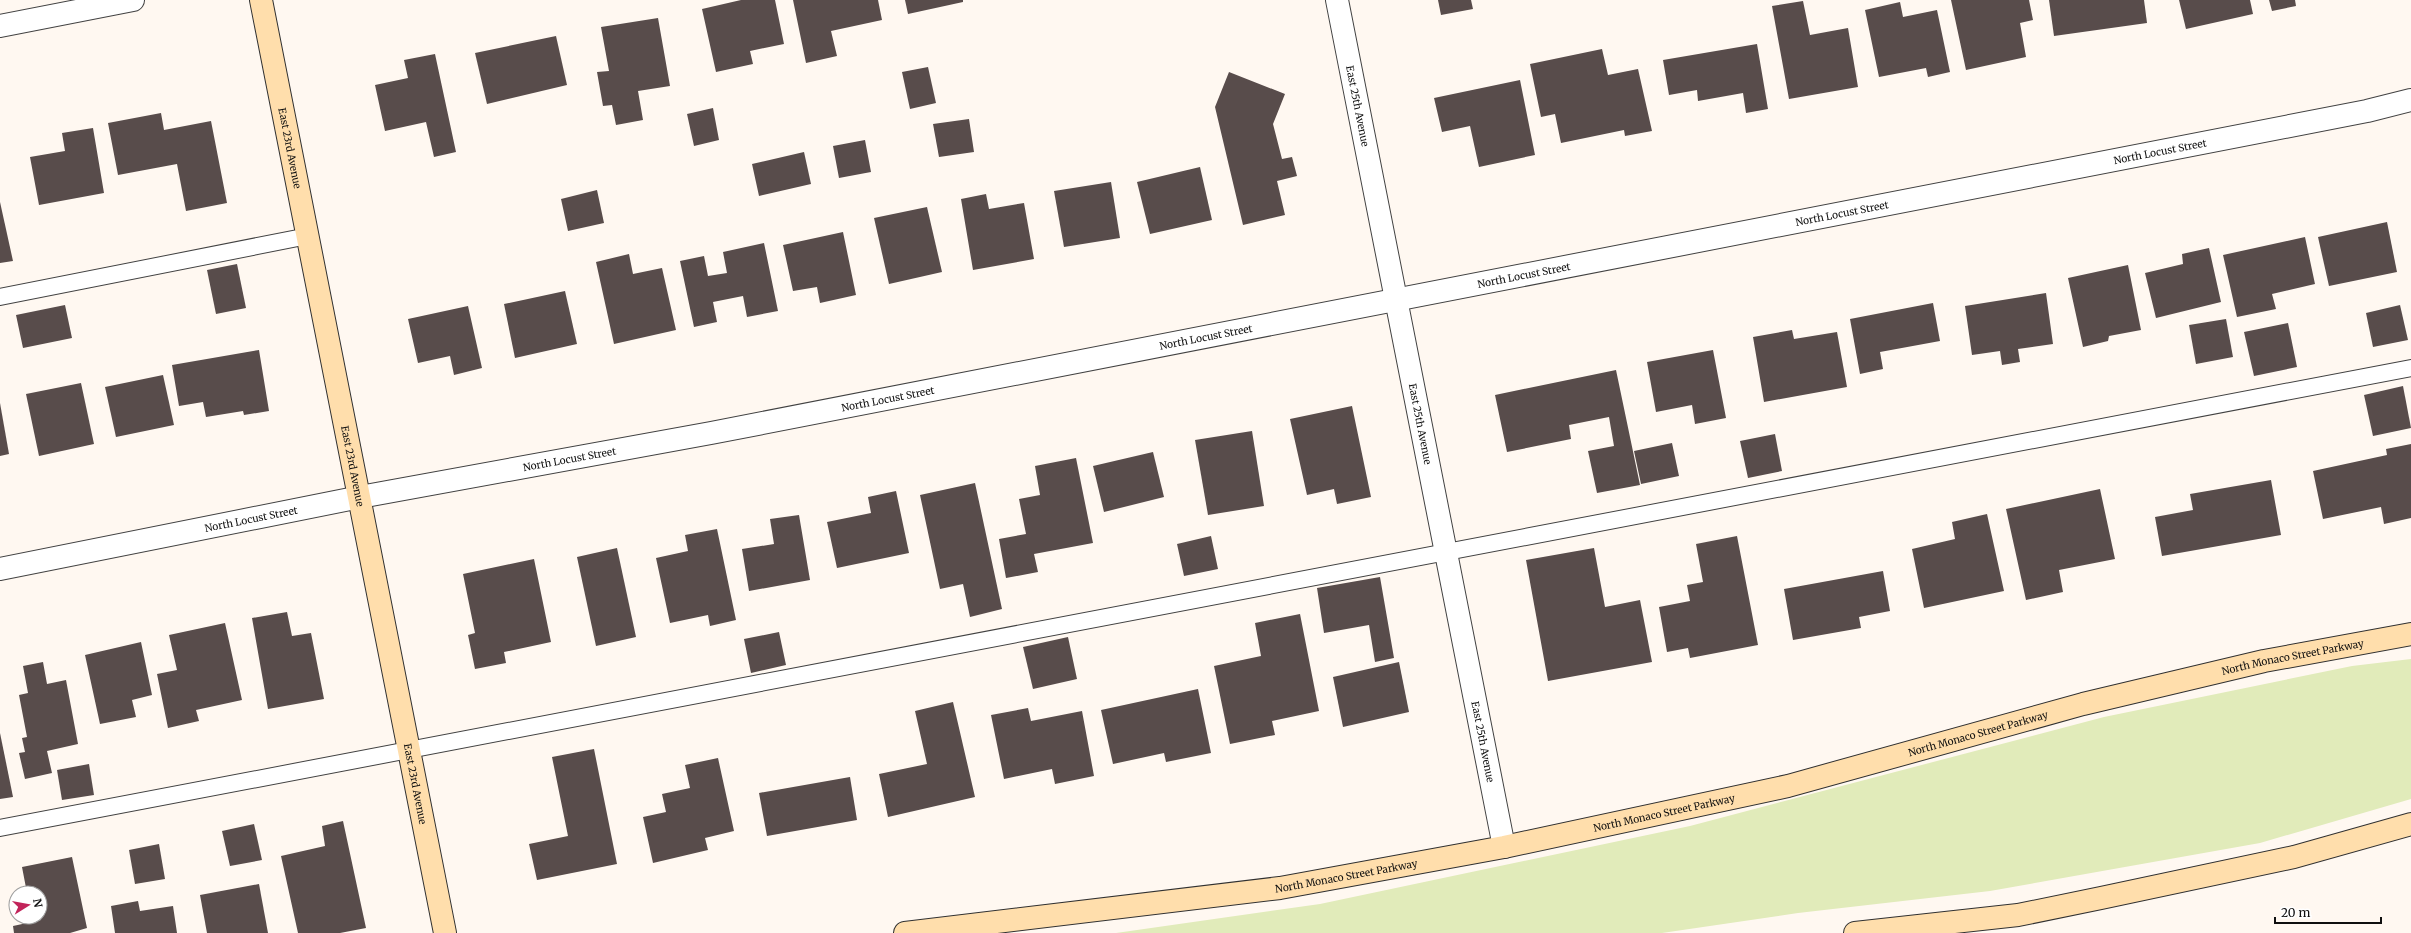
<svg xmlns="http://www.w3.org/2000/svg" width="2411" height="933" font-family="Merriweather,serif">
<style>
.green{fill:#e1ebba}
.building{fill:#584c4b}
.lines{fill:none;stroke-linecap:round;stroke-linejoin:round}
.lane-casing{stroke:#424242;stroke-width:18}
.street-casing{stroke:#424242;stroke-width:24}
.secondary-casing{stroke:#313131;stroke-width:24}
.lane{stroke:#fff;stroke-width:16}
.street{stroke:#fff;stroke-width:22}
.secondary{stroke:#ffdeac;stroke-width:22}
.labels{text-anchor:middle;dominant-baseline:central;stroke-width:4;stroke-linejoin:round;paint-order:stroke}
.street-label{font-size:10px;fill:#0f0f0f;stroke:#fff}
</style>
<rect width="100%" height="100%" fill="#fff8f1"/>
<path class="green" d="M2411 659V799L2260 843 1990 891 1798 913 1662 933H1116L1320 904 1690 826 2104 717 2352 666Z"/>
<g class="building">
<path d="M741 0H775L784 44 750 51 753 64 716 72 702 9Z"/>
<path d="M793 0H878L882 20 831 31 837 56 806 63Z"/>
<path d="M905 0H963V2L908 14Z"/>
<path d="M1438 0H1471L1473 9 1441 15Z"/>
<path d="M1951 0H2029L2033 20 2020 23 2026 57 1966 70Z"/>
<path d="M2049 0H2144L2147 23 2054 36Z"/>
<path d="M2179 0H2250L2253 14 2186 29Z"/>
<path d="M2269 0H2295L2296 6 2272 11Z"/>
<path d="M1803 1 1810 35 1848 28 1858 87 1789 99 1772 6Z"/>
<path d="M1900 2 1903 17 1937 10 1950 72 1928 77 1926 68 1879 77 1865 10Z"/>
<path d="M658 18 670 86 638 91 643 120 616 125 612 105 603 106 597 72 609 71 601 27Z"/>
<path d="M556 36 567 85 487 104 475 53Z"/>
<path d="M1757 44 1768 109 1746 113 1743 93 1698 101 1697 90 1669 95 1663 60Z"/>
<path d="M1602 49 1608 75 1638 69 1652 131 1625 136 1624 130 1561 143 1555 114 1541 117 1530 64Z"/>
<path d="M435 54 456 152 434 157 426 122 385 131 375 85 408 78 404 60Z"/>
<path d="M928 67 936 103 910 109 902 72Z"/>
<path d="M1229 72 1285 94 1273 124 1282 159 1292 157 1297 176 1277 181 1285 215 1243 225 1215 107Z"/>
<path d="M1520 80 1535 155 1479 167 1470 126 1442 132 1434 98Z"/>
<path d="M713 108 719 140 694 146 687 114Z"/>
<path d="M161 113 164 130 211 121 227 203 186 211 177 164 118 175 108 123Z"/>
<path d="M969 119 974 152 939 157 933 124Z"/>
<path d="M93 128 104 193 39 205 30 157 65 151 62 133Z"/>
<path d="M865 140 871 172 839 178 833 146Z"/>
<path d="M804 152 811 184 759 196 752 164Z"/>
<path d="M1200 167 1212 220 1150 234 1137 182Z"/>
<path d="M1111 182 1120 238 1064 247 1054 191Z"/>
<path d="M597 190 604 223 568 231 561 199Z"/>
<path d="M986 194 989 209 1024 203 1034 259 973 270 961 199Z"/>
<path d="M0 202 13 261 0 263Z"/>
<path d="M927 207 942 272 889 284 874 218Z"/>
<path d="M2387 222 2397 272 2329 286 2318 237Z"/>
<path d="M843 232 856 295 820 303 817 287 793 291 783 245Z"/>
<path d="M2305 237 2315 284 2272 294 2276 309 2237 317 2223 255Z"/>
<path d="M764 243 778 311 747 317 743 296 713 302 717 322 694 327 680 261 704 256 708 276 727 273 723 252Z"/>
<path d="M2209 248 2221 302 2156 318 2145 273 2183 264 2182 254Z"/>
<path d="M629 254 633 274 662 268 676 330 614 344 596 262Z"/>
<path d="M237 264 246 308 216 314 207 270Z"/>
<path d="M2128 265 2141 330 2109 336 2108 341 2083 347 2068 278Z"/>
<path d="M565 291 577 344 515 358 504 304Z"/>
<path d="M2046 293 2053 344 2018 349 2020 362 2002 365 2000 351 1972 355 1965 306Z"/>
<path d="M1933 303 1940 341 1880 352 1883 369 1860 374 1850 319Z"/>
<path d="M65 305 72 338 23 348 16 315Z"/>
<path d="M2400 305 2408 340 2373 347 2366 313Z"/>
<path d="M468 306 482 368 454 375 450 356 418 363 408 319Z"/>
<path d="M2226 319 2233 357 2196 364 2189 325Z"/>
<path d="M2288 323 2297 367 2254 376 2244 332Z"/>
<path d="M1792 330 1794 339 1837 332 1847 387 1764 402 1753 337Z"/>
<path d="M259 350 269 411 244 415 243 411 206 417 203 402 179 406 172 365Z"/>
<path d="M1713 350 1726 418 1695 424 1692 405 1656 412 1647 362Z"/>
<path d="M1616 370 1640 485 1597 493 1588 451 1614 446 1609 417 1569 425 1571 439 1507 452 1495 395Z"/>
<path d="M163 375 174 425 116 437 105 387Z"/>
<path d="M81 383 94 444 39 456 26 394Z"/>
<path d="M2403 386 2411 428 2373 436 2364 395Z"/>
<path d="M0 403 9 454 0 456Z"/>
<path d="M1352 406 1371 497 1337 504 1334 489 1307 495 1290 419Z"/>
<path d="M1252 431 1264 506 1208 515 1195 440Z"/>
<path d="M1775 434 1782 471 1748 478 1740 441Z"/>
<path d="M1672 443 1679 476 1641 484 1634 451Z"/>
<path d="M2411 444V518L2384 524 2381 507 2323 519 2313 471 2387 455 2386 449Z"/>
<path d="M1153 452 1164 497 1104 512 1093 466Z"/>
<path d="M1076 458 1093 543 1034 554 1038 572 1006 578 999 539 1026 534 1019 499 1040 495 1035 466Z"/>
<path d="M2271 480 2281 535 2162 556 2155 517 2193 510 2190 494Z"/>
<path d="M975 483 1002 609 970 617 963 584 940 589 920 495Z"/>
<path d="M2100 489 2115 559 2059 570 2063 592 2026 600 2006 509Z"/>
<path d="M896 491 909 553 837 568 827 522 871 513 868 497Z"/>
<path d="M1987 514 2004 591 1924 608 1912 549 1955 539 1952 522Z"/>
<path d="M799 515 810 580 749 591 742 549 774 544 770 519Z"/>
<path d="M717 529 736 620 710 626 708 615 670 623 656 558 688 551 685 535Z"/>
<path d="M1211 536 1218 569 1184 576 1177 544Z"/>
<path d="M1737 536 1758 645 1690 658 1688 648 1667 652 1659 607 1690 601 1687 585 1703 582 1696 544Z"/>
<path d="M617 548 636 637 596 646 577 557Z"/>
<path d="M1594 548 1605 607 1640 600 1652 662 1548 681 1526 560Z"/>
<path d="M534 559 551 642 504 652 506 663 475 669 468 635 475 633 463 574Z"/>
<path d="M1883 571 1890 611 1859 617 1861 628 1793 640 1784 589Z"/>
<path d="M1380 577 1394 658 1375 662 1369 625 1324 633 1317 588Z"/>
<path d="M287 612 292 636 311 633 324 699 268 709 252 618Z"/>
<path d="M1300 614 1319 711 1272 721 1275 735 1230 744 1214 666 1261 656 1255 623Z"/>
<path d="M225 623 242 700 196 710 199 721 168 728 157 674 177 670 169 635Z"/>
<path d="M779 632 786 665 751 673 744 639Z"/>
<path d="M1068 637 1077 679 1033 689 1023 647Z"/>
<path d="M141 642 152 695 132 700 136 717 100 724 85 655Z"/>
<path d="M43 662 47 684 66 680 78 744 47 751 52 773 25 779 19 753 25 752 22 738 27 737 19 695 28 693 23 666Z"/>
<path d="M1399 662 1409 712 1343 727 1333 677Z"/>
<path d="M1198 689 1211 753 1166 762 1164 753 1113 764 1101 710Z"/>
<path d="M953 702 975 797 888 817 879 774 927 764 915 711Z"/>
<path d="M1028 708 1031 721 1082 711 1094 776 1055 784 1052 769 1004 779 991 715Z"/>
<path d="M0 733 13 797 0 799Z"/>
<path d="M594 749 617 864 537 880 529 844 568 836 552 757Z"/>
<path d="M718 758 734 831 705 838 708 850 653 863 643 817 666 812 662 794 690 788 685 765Z"/>
<path d="M89 764 94 795 62 800 57 770Z"/>
<path d="M850 777 857 820 767 836 759 793Z"/>
<path d="M343 821 366 928 340 933H298L281 856 325 846 322 826Z"/>
<path d="M254 824 262 860 230 866 222 831Z"/>
<path d="M159 844 165 879 135 884 129 850Z"/>
<path d="M72 857 87 928 70 933H14L13 926 41 920 40 893H27L22 867Z"/>
<path d="M259 884 268 933H207L200 895Z"/>
<path d="M138 901 140 911 173 906 177 933H115L111 906Z"/>
</g>
<g class="lines">
<defs>
<g id="lane">
<path d="M0 297 308 236"/>
<path d="M0 828 2411 368"/>
</g>
<g id="street">
<path id="s1" d="M1337 0 1504 847"/>
<path d="M0 26 133 0"/>
<path id="s2" d="M0 569 360 497 711 433 2367 111 2411 100"/>
</g>
<g id="secondary">
<path id="s3" d="M261 0 445 933"/>
<path id="s4" d="M905 933 1280 888 1504 847 1788 786 2083 704 2264 661 2411 634"/>
<path d="M1855 933 2018 915 2101 898 2294 857 2411 824"/>
</g>
</defs>
<use href="#lane" class="lane-casing"/>
<use href="#street" class="street-casing"/>
<use href="#secondary" class="secondary-casing"/>
<use href="#lane" class="lane"/>
<use href="#street" class="street"/>
<use href="#secondary" class="secondary"/>
</g>
<g class="labels">
<g class="street-label">
<text stroke="none"><textPath href="#s1" startOffset="108">East 25th Avenue</textPath></text>
<text stroke="none"><textPath href="#s3" startOffset="151">East 23rd Avenue</textPath></text>
<text stroke="none"><textPath href="#s2" startOffset="2200">North Locust Street</textPath></text>
<text stroke="none"><textPath href="#s2" startOffset="1876">North Locust Street</textPath></text>
<text stroke="none"><textPath href="#s2" startOffset="1552">North Locust Street</textPath></text>
<text stroke="none"><textPath href="#s2" startOffset="1228">North Locust Street</textPath></text>
<text stroke="none"><textPath href="#s2" startOffset="904">North Locust Street</textPath></text>
<text stroke="none"><textPath href="#s1" startOffset="432">East 25th Avenue</textPath></text>
<text stroke="none"><textPath href="#s2" startOffset="580">North Locust Street</textPath></text>
<text stroke="none"><textPath href="#s3" startOffset="475">East 23rd Avenue</textPath></text>
<text stroke="none"><textPath href="#s2" startOffset="256">North Locust Street</textPath></text>
<text stroke="none"><textPath href="#s4" startOffset="1417">North Monaco Street Parkway</textPath></text>
<text stroke="none"><textPath href="#s4" startOffset="1093">North Monaco Street Parkway</textPath></text>
<text stroke="none"><textPath href="#s1" startOffset="756">East 25th Avenue</textPath></text>
<text stroke="none"><textPath href="#s3" startOffset="799">East 23rd Avenue</textPath></text>
<text stroke="none"><textPath href="#s4" startOffset="769">North Monaco Street Parkway</textPath></text>
<text stroke="none"><textPath href="#s4" startOffset="445">North Monaco Street Parkway</textPath></text>
</g>
</g>
<g transform="translate(28 905) rotate(79)"><circle r="19" fill="#ffffff" stroke="#9f9f9f"/>
<path d="M0-3L7 15L0 10L-7 15Z" fill="#c2245a"/>
<text y="-6" font-size="11" font-weight="bold" text-anchor="middle" fill="#0f0f0f">N</text>
</g>
<path d="M2275 917v6h106v-6" fill="none" stroke="#0f0f0f" stroke-width="2"/>
<text x="2281" y="917" font-size="12" fill="#0f0f0f" stroke="#ffffff" stroke-width="3" paint-order="stroke">20 m</text>
</svg>
